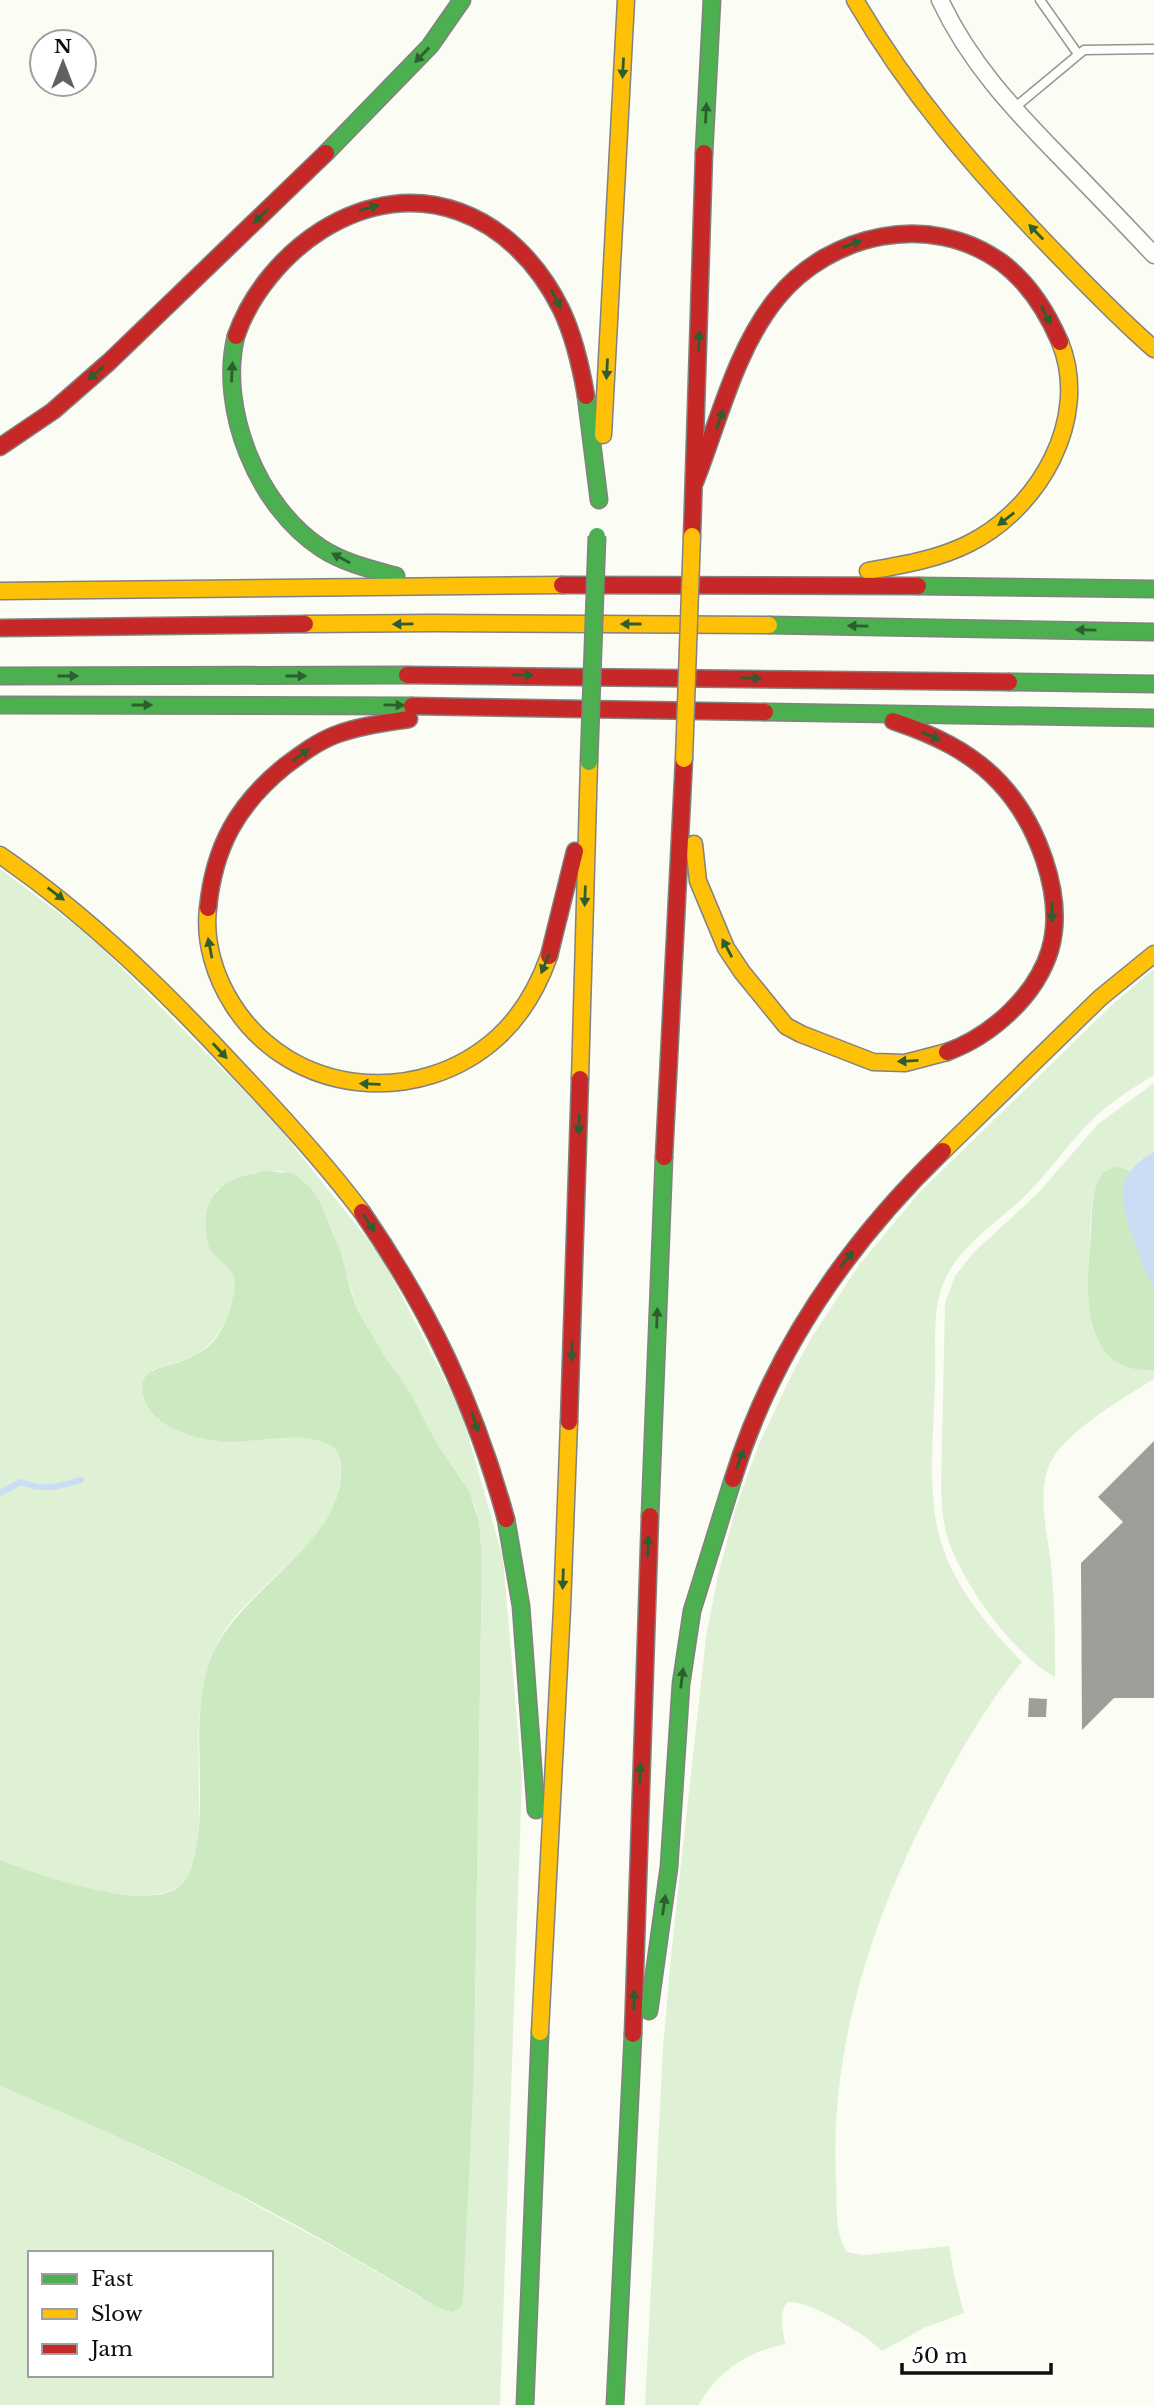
<svg xmlns="http://www.w3.org/2000/svg" width="1154" height="2405" font-family="'Libre Baskerville',serif">
<style>
.green{fill:#dff1d4;fill-rule:evenodd}
.forest{fill:#cde9c2}
.water{fill:#cbdcf5}
.lines{fill:none;stroke-linecap:round;stroke-linejoin:round}
.stream{stroke:#cbdcf5;stroke-width:6}
.building{fill:#9f9e99}
.lane-casing{stroke:#959592;stroke-width:11}
.street-casing{stroke:#959592;stroke-width:19}
.fast-casing{stroke:#82827f;stroke-width:19}
.slow-casing{stroke:#82827f;stroke-width:19}
.jam-casing{stroke:#82827f;stroke-width:19}
.lane{stroke:#fefffd;stroke-width:8}
.street{stroke:#fefffd;stroke-width:16}
.fast{stroke:#4caf50;stroke-width:16}
.slow{stroke:#ffc107;stroke-width:16}
.jam{stroke:#c62828;stroke-width:16}
.fast-bridge-casing{stroke:#82827f;stroke-width:19;stroke-linecap:butt}
.slow-bridge-casing{stroke:#82827f;stroke-width:19;stroke-linecap:butt}
.fast-bridge{stroke:#4caf50;stroke-width:16}
.slow-bridge{stroke:#ffc107;stroke-width:16}
.oneway{fill:#2d5e2f}
</style>
<rect width="100%" height="100%" fill="#fbfcf4"/>
<g class="green">
<path d="M0 869 91 937 271 1118 381 1256 461 1411 503 1558 522 1779 500 2405H0V2086L90 2124 221 2186 339 2250 423 2299 474 2069 482 1557 479 1521 475 1506 462 1480 436 1442 410 1392 384 1355 358 1311 331 1227 282 1171 253 1173 216 1190 212 1252C219 1259 230 1267 234 1277 241 1301 219 1341 199 1353 184 1362 167 1364 152 1370L157 1419C176 1432 198 1439 221 1442 250 1445 320 1424 337 1453 341 1459 341 1466 341 1473 337 1550 242 1585 214 1650 194 1696 199 1752 199 1802 199 1822 199 1845 193 1865 190 1874 183 1885 174 1889 137 1910 37 1875 0 1860ZM30 2253H271V2375H30Z"/>
<path d="M1154 969V1075C1133 1088 1112 1101 1094 1118 1070 1141 1051 1170 1027 1194 1001 1220 963 1243 946 1277 931 1308 936 1347 935 1381 934 1431 927 1486 939 1535 951 1583 988 1627 1022 1662 992 1697 969 1737 946 1778 879 1899 829 2038 836 2179 837 2201 834 2233 847 2252L863 2255 949 2246 954 2275 964 2313 926 2327 882 2351C867 2335 810 2300 788 2302 778 2312 783 2330 785 2344 748 2352 717 2371 699 2405H645L663 2047 672 1946 706 1637 718 1575 736 1507 760 1442 792 1374 810 1340 859 1265 920 1192 1115 1002Z"/>
<path d="M1154 1083V1152L1140 1160 1130 1171 1117 1166C1111 1173 1100 1182 1096 1191 1090 1201 1091 1227 1090 1239 1086 1295 1080 1367 1154 1370V1379C1125 1397 1070 1429 1053 1458 1033 1491 1050 1539 1052 1575 1055 1609 1055 1643 1055 1677 1016 1657 966 1588 951 1547 943 1528 942 1509 941 1488L945 1303 955 1276 973 1253 1039 1192 1098 1124Z"/>
</g>
<g class="forest">
<path d="M1117 1166 1130 1171 1123 1191 1127 1216 1154 1290V1370C1145 1370 1136 1370 1127 1367 1079 1349 1087 1274 1091 1234 1092 1214 1091 1188 1104 1172Z"/>
<path d="M269 1171 294 1174 311 1188 320 1202 341 1253 351 1292 358 1311 384 1355 410 1392 436 1442 469 1491 479 1521 482 1557 474 2069 463 2300 461 2307 452 2312 439 2308C367 2265 294 2222 219 2185 147 2149 74 2117 0 2086V1860C37 1874 142 1912 177 1888 185 1882 191 1873 193 1863 210 1798 188 1727 209 1663 233 1590 346 1546 341 1465 338 1420 252 1445 222 1442 204 1440 185 1435 170 1427 157 1420 147 1410 143 1395 138 1371 158 1368 176 1363 188 1359 200 1354 209 1346 224 1332 233 1306 235 1286 236 1269 221 1263 212 1252 207 1245 206 1236 206 1228 203 1188 233 1175 269 1171Z"/>
</g>
<path class="water" d="M1154 1152V1290C1145 1268 1119 1212 1123 1189 1126 1172 1139 1159 1154 1152Z"/>
<g class="lines">
<path class="stream" d="M0 1493 21 1482C43 1492 59 1486 81 1480"/>
</g>
<g class="building">
<path d="M1154 1441V1698H1114L1082 1730 1081 1563 1123 1522 1098 1497Z"/>
<path d="M1029 1698 1047 1699 1046 1717H1028Z"/>
</g>
<g class="lines">
<defs>
<g id="lane">
<path d="M1040 0 1078 54"/>
<path d="M1013 109 1084 50 1154 49"/>
</g>
<path id="street" d="M940 0C969 62 1013 109 1060 157 1092 190 1123 222 1154 255"/>
<g id="fast">
<path d="M326 153 430 46 462 0"/>
<path d="M704 153 712 0"/>
<path d="M236 336C218 409 258 507 321 548 344 563 370 569 396 576"/>
<path d="M586 396 599 500"/>
<path d="M918 586 1154 589"/>
<path d="M769 625 1154 632"/>
<path d="M0 676 407 675"/>
<path d="M1009 682 1154 684"/>
<path d="M0 705 412 706"/>
<path d="M765 712 1154 718"/>
<path d="M650 1516 664 1157"/>
<path d="M506 1519 521 1606 536 1810"/>
<path d="M649 2011 669 1867 681 1684 692 1611 733 1479"/>
<path d="M525 2405 540 2032"/>
<path d="M615 2405 633 2034"/>
</g>
<g id="slow">
<path d="M855 0C908 91 974 168 1047 244 1082 280 1116 316 1154 349"/>
<path d="M603 435 626 0"/>
<path d="M868 571C903 565 939 559 970 543 1039 508 1091 419 1060 342"/>
<path d="M0 591 562 585"/>
<path d="M305 624 434 623 769 625"/>
<path d="M694 844 698 881 726 948 742 972 786 1026 801 1034 873 1062 905 1063 947 1052"/>
<path d="M0 855C90 917 166 992 240 1072 283 1117 324 1162 362 1212"/>
<path d="M208 908C204 942 215 977 233 1005 291 1096 419 1109 498 1037 522 1015 538 987 549 956"/>
<path d="M580 1079 589 762"/>
<path d="M943 1151 1100 998 1154 954"/>
<path d="M540 2032 562 1608 569 1422"/>
</g>
<g id="jam">
<path d="M236 336C251 293 284 254 322 230 417 171 514 214 561 309 574 336 581 367 586 396"/>
<path d="M0 447 53 411 109 362 326 153"/>
<path d="M695 482C719 421 735 350 777 298 830 233 930 211 1001 262 1028 282 1047 312 1060 342"/>
<path d="M692 536 704 153"/>
<path d="M562 585 918 586"/>
<path d="M0 628 305 624"/>
<path d="M407 675 1009 682"/>
<path d="M412 706 765 712"/>
<path d="M893 721C932 734 970 751 999 782 1036 821 1066 895 1050 950 1036 996 991 1036 947 1052"/>
<path d="M208 908C214 847 237 805 285 766 301 754 317 742 335 735 359 726 384 723 409 719"/>
<path d="M549 956 575 851"/>
<path d="M664 1157 684 759"/>
<path d="M362 1212C430 1311 474 1403 506 1519"/>
<path d="M569 1422 580 1079"/>
<path d="M733 1479C772 1353 848 1243 943 1151"/>
<path d="M633 2034 650 1516"/>
</g>
</defs>
<use href="#lane" class="lane-casing"/>
<use href="#street" class="street-casing"/>
<use href="#fast" class="fast-casing"/>
<use href="#slow" class="slow-casing"/>
<use href="#jam" class="jam-casing"/>
<use href="#lane" class="lane"/>
<use href="#street" class="street"/>
<use href="#fast" class="fast"/>
<use href="#slow" class="slow"/>
<use href="#jam" class="jam"/>
<defs>
<path id="fast-bridge" d="M589 762 597 536"/>
<path id="slow-bridge" d="M684 759 692 536"/>
</defs>
<use href="#fast-bridge" class="fast-bridge-casing"/>
<use href="#slow-bridge" class="slow-bridge-casing"/>
<use href="#fast-bridge" class="fast-bridge"/>
<use href="#slow-bridge" class="slow-bridge"/>
</g>
<defs><path id="oneway-solid" d="M-6-.8H1V-3.2L6.5 0L1 3.2V.8H-6Z" transform="scale(1.75)"/></defs>
<g class="oneway">
<use href="#oneway-solid" transform="translate(422 55) rotate(134)"/>
<use href="#oneway-solid" transform="translate(623 68) rotate(93)"/>
<use href="#oneway-solid" transform="translate(706 113) rotate(-87)"/>
<use href="#oneway-solid" transform="translate(369 208) rotate(-16)"/>
<use href="#oneway-solid" transform="translate(261 216) rotate(136)"/>
<use href="#oneway-solid" transform="translate(1036 232) rotate(-134)"/>
<use href="#oneway-solid" transform="translate(852 244) rotate(-20)"/>
<use href="#oneway-solid" transform="translate(556 299) rotate(63)"/>
<use href="#oneway-solid" transform="translate(1046 315) rotate(62)"/>
<use href="#oneway-solid" transform="translate(699 341) rotate(-88)"/>
<use href="#oneway-solid" transform="translate(607 369) rotate(93)"/>
<use href="#oneway-solid" transform="translate(232 372) rotate(-87)"/>
<use href="#oneway-solid" transform="translate(96 373) rotate(140)"/>
<use href="#oneway-solid" transform="translate(720 419) rotate(-71)"/>
<use href="#oneway-solid" transform="translate(1006 519) rotate(142)"/>
<use href="#oneway-solid" transform="translate(341 558) rotate(-152)"/>
<use href="#oneway-solid" transform="translate(403 624) rotate(179)"/>
<use href="#oneway-solid" transform="translate(631 624) rotate(-180)"/>
<use href="#oneway-solid" transform="translate(858 626) rotate(-179)"/>
<use href="#oneway-solid" transform="translate(1086 630) rotate(-179)"/>
<use href="#oneway-solid" transform="translate(523 675) rotate(1)"/>
<use href="#oneway-solid" transform="translate(68 676)"/>
<use href="#oneway-solid" transform="translate(296 676)"/>
<use href="#oneway-solid" transform="translate(751 678) rotate(1)"/>
<use href="#oneway-solid" transform="translate(142 705)"/>
<use href="#oneway-solid" transform="translate(394 705) rotate(1)"/>
<use href="#oneway-solid" transform="translate(931 736) rotate(23)"/>
<use href="#oneway-solid" transform="translate(301 755) rotate(-36)"/>
<use href="#oneway-solid" transform="translate(56 894) rotate(37)"/>
<use href="#oneway-solid" transform="translate(585 896) rotate(92)"/>
<use href="#oneway-solid" transform="translate(1052 912) rotate(89)"/>
<use href="#oneway-solid" transform="translate(210 948) rotate(-101)"/>
<use href="#oneway-solid" transform="translate(727 948) rotate(-118)"/>
<use href="#oneway-solid" transform="translate(545 964) rotate(112)"/>
<use href="#oneway-solid" transform="translate(220 1051) rotate(47)"/>
<use href="#oneway-solid" transform="translate(908 1061) rotate(177)"/>
<use href="#oneway-solid" transform="translate(370 1084) rotate(-178)"/>
<use href="#oneway-solid" transform="translate(579 1124) rotate(91)"/>
<use href="#oneway-solid" transform="translate(369 1223) rotate(55)"/>
<use href="#oneway-solid" transform="translate(847 1259) rotate(-51)"/>
<use href="#oneway-solid" transform="translate(657 1318) rotate(-88)"/>
<use href="#oneway-solid" transform="translate(572 1351) rotate(92)"/>
<use href="#oneway-solid" transform="translate(475 1422) rotate(72)"/>
<use href="#oneway-solid" transform="translate(740 1459) rotate(-70)"/>
<use href="#oneway-solid" transform="translate(648 1546) rotate(-88)"/>
<use href="#oneway-solid" transform="translate(563 1579) rotate(92)"/>
<use href="#oneway-solid" transform="translate(682 1678) rotate(-83)"/>
<use href="#oneway-solid" transform="translate(640 1773) rotate(-88)"/>
<use href="#oneway-solid" transform="translate(664 1905) rotate(-82)"/>
<use href="#oneway-solid" transform="translate(634 2000) rotate(-89)"/>
</g>
<rect x="28" y="2251" width="245" height="126" fill="#ffffff" stroke="#9f9f9f" stroke-width="2"/>
<rect x="42" y="2274" width="35" height="10" fill="#4caf50" stroke="#9f9f9f" stroke-width="2"/>
<text x="91" y="2286" font-size="21" fill="#0e0e0e">Fast</text>
<rect x="42" y="2309" width="35" height="10" fill="#ffc107" stroke="#9f9f9f" stroke-width="2"/>
<text x="91" y="2321" font-size="21" fill="#0e0e0e">Slow</text>
<rect x="42" y="2344" width="35" height="10" fill="#c62828" stroke="#9f9f9f" stroke-width="2"/>
<text x="91" y="2356" font-size="21" fill="#0e0e0e">Jam</text>
<g transform="translate(63 63)"><circle r="33" fill="#ffffff" stroke="#9f9f9f" stroke-width="2"/>
<path d="M0-5L12 26L0 18L-12 26Z" fill="#61615e"/>
<text y="-10" font-size="19" font-weight="bold" text-anchor="middle" fill="#0e0e0e">N</text>
</g>
<path d="M902 2363v10h149v-10" fill="none" stroke="#0e0e0e" stroke-width="3.5"/>
<text x="912" y="2363" font-size="21" fill="#0e0e0e" stroke="#ffffff" stroke-width="5" paint-order="stroke">50 m</text>
</svg>
